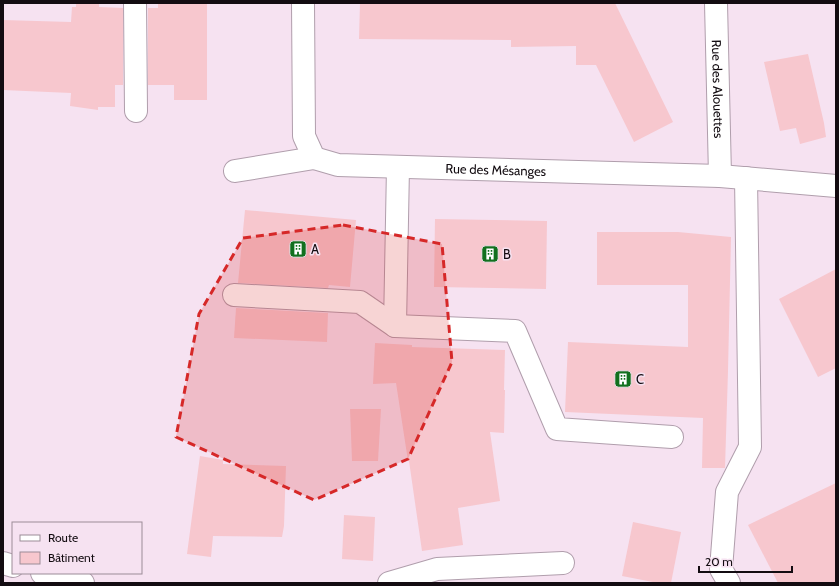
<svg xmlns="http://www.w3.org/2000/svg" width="839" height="586" font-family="Cabin,sans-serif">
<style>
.building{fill:#f7c7ce}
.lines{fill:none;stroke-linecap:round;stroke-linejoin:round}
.minor-casing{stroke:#b09eac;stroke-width:24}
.minor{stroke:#fff;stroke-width:22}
.marked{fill:#d62828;fill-opacity:0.2;stroke:#d62828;stroke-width:3;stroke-dasharray:8 5;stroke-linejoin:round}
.labels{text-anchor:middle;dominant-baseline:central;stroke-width:3;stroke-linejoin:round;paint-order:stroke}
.street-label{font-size:13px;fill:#130c11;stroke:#f6e2f1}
.poi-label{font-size:13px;fill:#130c11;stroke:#f6e2f1;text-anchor:start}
</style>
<rect width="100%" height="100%" fill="#f6e2f1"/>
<g class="building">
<path d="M76 3H99V7L123 8V85H115V107H98V110L70 106 71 93 3 90V20L71 22 72 7H76Z"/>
<path d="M158 3H207V100H174V85H148V8H158Z"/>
<path d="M360 3H615L673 122 634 142 596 65H576V46L511 47V40L359 39Z"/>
<path d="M808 54 824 123 826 137 800 144 796 128 780 131 764 62Z"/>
<path d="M245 210 356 220 350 287 329 285 328 288 238 283Z"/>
<path d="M435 219 547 221 546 289 434 287Z"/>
<path d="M597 232H678L731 237 728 371 725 468H702L703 418 565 412 568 342 688 347V285H597Z"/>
<path d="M836 269V368L818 377 779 299Z"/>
<path d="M236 308 328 313 327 342 234 338Z"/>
<path d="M375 343 412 345V347L505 350 504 390H505L504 433 490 432 500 501 458 508 463 545 422 551 409 461H408L396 383 373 384Z"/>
<path d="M350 409H381L378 461H352Z"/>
<path d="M200 456 223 460V464L286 466 284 526 282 537 213 536 211 557 187 554Z"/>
<path d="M836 483V583H778L748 525Z"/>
<path d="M344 515 375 517 373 561 342 559Z"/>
<path d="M633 522 681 532 671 583H658L622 576Z"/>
</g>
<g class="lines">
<defs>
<g id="minor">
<path d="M135 3 136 111"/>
<path id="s1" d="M303 3 304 136 314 158 338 165 720 176 836 186"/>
<path id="s2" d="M716 3 720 176"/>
<path d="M235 171 314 158"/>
<path d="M234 295 360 302 395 326 515 331 557 429 672 437"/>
<path d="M395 326 398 167"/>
<path d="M3 563 13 566"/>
<path d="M42 573 83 583"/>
<path d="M389 583 437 569 563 563"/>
<path d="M729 583 721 569 727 492 750 447 746 178"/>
</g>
</defs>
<use href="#minor" class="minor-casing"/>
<use href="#minor" class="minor"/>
</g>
<path class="marked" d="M343 225 442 244 452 362 408 459 314 500 176 437 199 314 243 238Z"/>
<defs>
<symbol id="building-square" viewBox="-11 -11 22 22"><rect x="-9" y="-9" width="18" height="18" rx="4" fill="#11701e" stroke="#f6e2f1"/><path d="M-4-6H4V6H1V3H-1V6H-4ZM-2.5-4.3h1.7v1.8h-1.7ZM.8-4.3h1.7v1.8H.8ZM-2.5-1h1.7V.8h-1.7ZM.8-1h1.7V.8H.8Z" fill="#fff"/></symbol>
</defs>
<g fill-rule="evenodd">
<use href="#building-square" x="288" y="239" width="20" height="20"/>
<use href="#building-square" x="480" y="244" width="20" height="20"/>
<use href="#building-square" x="613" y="369" width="20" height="20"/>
</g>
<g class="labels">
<g class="street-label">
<text stroke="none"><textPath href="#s2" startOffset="86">Rue des Alouettes</textPath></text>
<text stroke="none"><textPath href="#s1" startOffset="340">Rue des Mésanges</textPath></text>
</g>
<g class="poi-label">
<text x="311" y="249">A</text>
<text x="503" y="254">B</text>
<text x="636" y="379">C</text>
</g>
</g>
<rect width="839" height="586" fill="none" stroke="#130c11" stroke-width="8"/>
<rect x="12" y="522" width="130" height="52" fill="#f6e2f1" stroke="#9b8c97"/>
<rect x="20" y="535" width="20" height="6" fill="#ffffff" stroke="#9b8c97"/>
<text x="48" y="542" font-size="12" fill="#130c11">Route</text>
<rect x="20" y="552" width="20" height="12" fill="#f7c7ce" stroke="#9b8c97"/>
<text x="48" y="562" font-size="12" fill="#130c11">Bâtiment</text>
<path d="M699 566v6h93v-6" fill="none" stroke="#130c11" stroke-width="2"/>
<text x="705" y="566" font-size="12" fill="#130c11" stroke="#f6e2f1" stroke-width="3" paint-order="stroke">20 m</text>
</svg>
